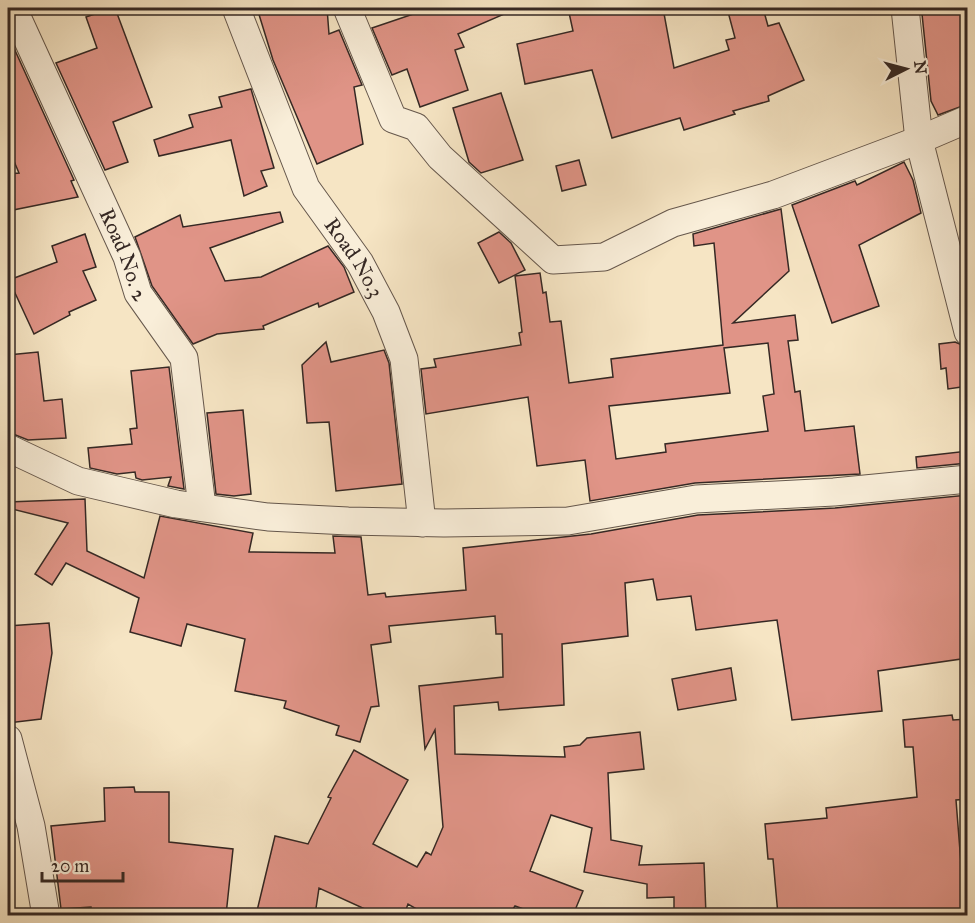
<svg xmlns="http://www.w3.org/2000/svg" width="975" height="923" font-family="'IM FELL Great Primer',serif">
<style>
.building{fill:#e09487;stroke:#352824;stroke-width:1.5;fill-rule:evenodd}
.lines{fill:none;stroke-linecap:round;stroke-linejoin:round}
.minor-casing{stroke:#65574c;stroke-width:29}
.minor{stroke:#f9eed9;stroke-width:27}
.labels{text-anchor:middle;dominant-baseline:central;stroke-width:4.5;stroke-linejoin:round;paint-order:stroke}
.street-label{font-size:21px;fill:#352824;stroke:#f9eed9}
</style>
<rect width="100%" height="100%" fill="#f6e5c4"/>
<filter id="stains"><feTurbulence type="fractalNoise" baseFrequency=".00333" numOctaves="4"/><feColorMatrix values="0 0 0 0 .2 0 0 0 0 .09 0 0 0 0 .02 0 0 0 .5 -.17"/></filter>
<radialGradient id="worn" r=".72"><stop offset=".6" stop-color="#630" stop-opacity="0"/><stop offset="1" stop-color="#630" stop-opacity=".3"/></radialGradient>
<g class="building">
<path d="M112 8H115L152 107 113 122 128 162 105 170 56 63 97 48 86 17Z"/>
<path d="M257 8H327L329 34 339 30 362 85 354 87 363 144 317 164 273 60Z"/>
<path d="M431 8H518L458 34 464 47 455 50 468 90 420 107 407 69 392 75 372 28Z"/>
<path d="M568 8H663L674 68 729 50 726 40 735 38 727 8H763L768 26 779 23 804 80 768 96 769 101 733 111 735 114 684 130 680 118 612 138 592 70 525 84 517 44 573 31Z"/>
<path d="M968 10V104L938 115 931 101 922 14Z"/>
<path d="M8 35 74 180 71 181 78 197 8 211V174L19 173 8 147Z"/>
<path d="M251 89 274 168 261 171 267 186 244 196 231 140 159 156 154 140 193 127 189 115 222 107 219 97Z"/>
<path d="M501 93 523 160 481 173 469 162 453 108Z"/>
<path d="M579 160 586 185 562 191 556 166Z"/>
<path d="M904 162 913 180 921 213 859 245 879 306 832 323 792 205 855 181 857 185Z"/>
<path d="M781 209 789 271 733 323 795 315 798 340 788 341 795 392 800 391 805 431 854 426 860 474 695 483 590 501 585 460 537 466 528 397 426 414 421 369 436 367 434 359 521 345 519 333 522 332 515 276 540 273 543 293 546 292 550 322 561 321 569 383 613 377 611 359 723 345 714 243 694 246 693 234ZM768 343 774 394 763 396 768 431 665 444 666 452 616 459 609 406 730 393 724 348Z"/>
<path d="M280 212 283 222 210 248 225 281 261 277 328 246 344 267 354 292 319 307 318 303 263 326 264 329 217 334 193 344 152 286 135 237 180 215 183 227Z"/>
<path d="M499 232 511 243 525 270 499 283 478 243Z"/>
<path d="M85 234 96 267 83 271 96 300 69 312 70 315 34 334 9 280 57 262 52 246Z"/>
<path d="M326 342 331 362 384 350 389 363 402 484 336 491 329 422 307 423 302 365Z"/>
<path d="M955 342 967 347 968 386 948 389 946 368 941 369 939 344Z"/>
<path d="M38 352 44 401 62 399 66 438 28 440 8 432V355Z"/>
<path d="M169 367 184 489 168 486 171 477 142 480 136 478 135 472 117 474 90 468 88 448 132 444 130 429 137 428 131 371Z"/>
<path d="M243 410 251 494 234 496 216 494 207 413Z"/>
<path d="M968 451V463L917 468 916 457Z"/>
<path d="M968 495V554H962L968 599V658L878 671 882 711 792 720 777 620 696 630 691 596 657 600 653 579 625 583 628 636 562 644 564 705 499 710 498 702 454 706 455 754 565 757 564 747 580 745 587 738 640 732 644 769 608 773 611 840 642 846 639 865 704 863 706 915H674V897L647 898V884L584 872 592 828 551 815 530 871 583 891 573 915H540L515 906 509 915H427L408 904 404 915H378L319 888 315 915H256L275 836 308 844 331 798 328 797 354 750 408 780 373 844 417 867 426 852 431 855 443 827 435 730 425 749 419 686 503 677 502 634H496L495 616 389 626 391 642 371 645 379 706 371 707 360 742 336 735 339 726 284 708 286 701 235 691 245 639 187 624 181 646 130 632 139 598 66 563 52 585 35 574 68 523 8 508V502L85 499 87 551 144 578 160 516 253 533 249 552 335 553 333 536 361 537 368 595 385 593 386 597 466 590 463 548 591 534 698 515 835 508Z"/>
<path d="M49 623 52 653 41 719 8 723V626Z"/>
<path d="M731 668 736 700 678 710 672 679Z"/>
<path d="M952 715 953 720 968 719V799L956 800 965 915H778L773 859H768L765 824 827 818 826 808 917 797 913 747H905L903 720Z"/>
<path d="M134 787 135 792H169V842L233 849 226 915H92L91 907 61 909 51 826 105 821 104 788Z"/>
</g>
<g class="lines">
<defs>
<g id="minor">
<path id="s1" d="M13 8 127 257 138 293 184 358 202 507"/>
<path id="s2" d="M236 8 306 188 360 263 386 312 404 359 422 523"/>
<path d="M347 8 393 119 416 127 440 157 553 260 604 257 673 223 773 195 919 140 968 119"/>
<path d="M905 8 919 140 968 332"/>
<path d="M8 448 78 481 176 504 268 517 348 521 444 523 568 521 696 499 834 492 968 479"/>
<path d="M8 739 31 826 46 916"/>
</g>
</defs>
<use href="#minor" class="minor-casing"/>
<use href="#minor" class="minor"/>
</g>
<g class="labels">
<g class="street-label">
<text stroke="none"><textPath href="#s1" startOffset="270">Road No. 2</textPath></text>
<text stroke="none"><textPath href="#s2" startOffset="278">Road No.3</textPath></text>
</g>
</g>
<rect width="975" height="923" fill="none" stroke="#f6e5c4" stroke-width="30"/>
<rect x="9" y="9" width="957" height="905" fill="none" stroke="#352824" stroke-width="3"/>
<rect x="15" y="15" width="945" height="893" fill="none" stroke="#352824" stroke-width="1.5"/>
<g transform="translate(906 69) rotate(84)" stroke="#f9eed9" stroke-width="4.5" paint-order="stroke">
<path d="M0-4.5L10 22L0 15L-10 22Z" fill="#352824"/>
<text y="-9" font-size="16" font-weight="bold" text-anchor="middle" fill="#352824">N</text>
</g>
<path d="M42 872v9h81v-9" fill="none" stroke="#352824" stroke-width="3"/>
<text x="51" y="872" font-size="18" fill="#352824" stroke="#f9eed9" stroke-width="4.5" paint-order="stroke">20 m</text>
<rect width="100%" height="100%" filter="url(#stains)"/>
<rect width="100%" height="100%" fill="url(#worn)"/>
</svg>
